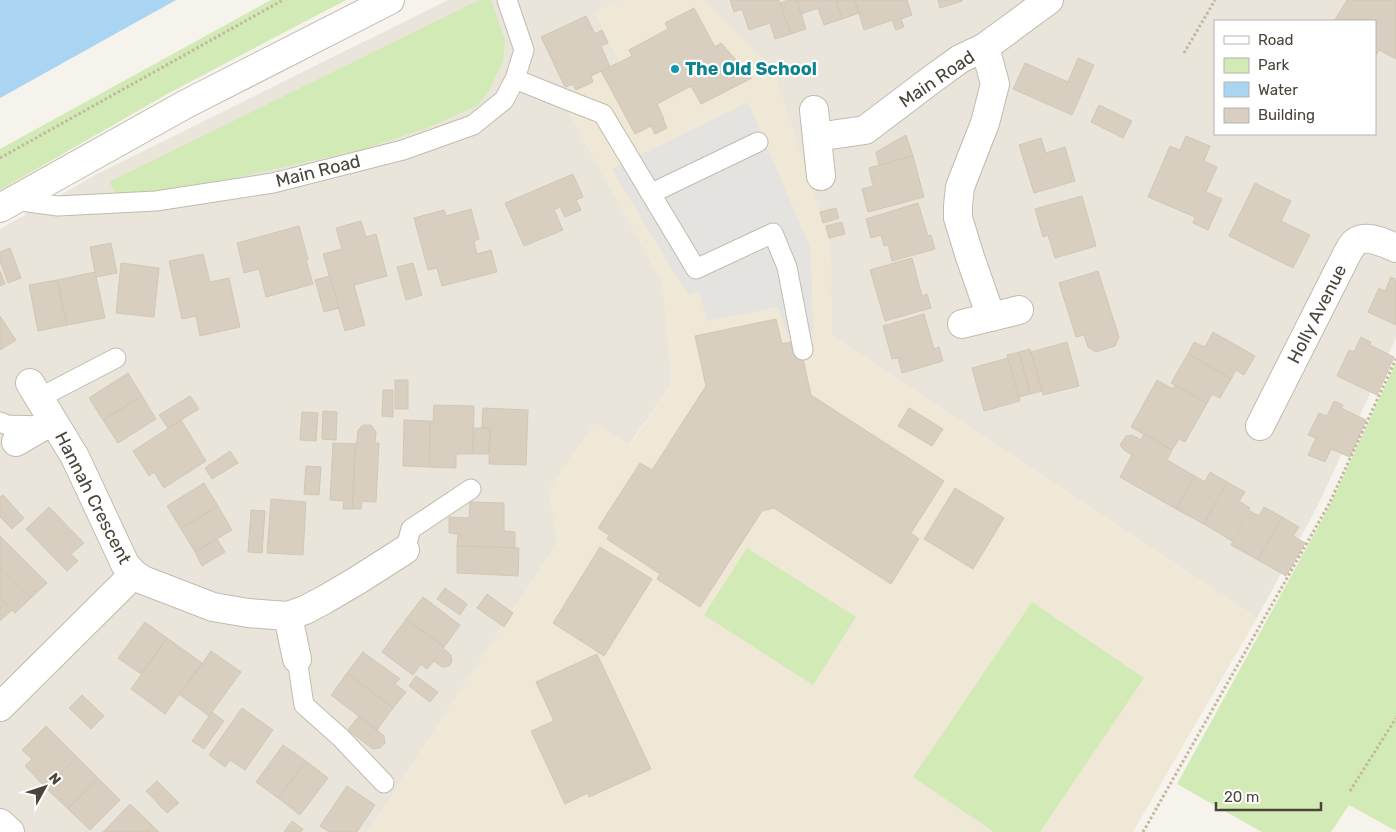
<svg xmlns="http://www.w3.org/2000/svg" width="1396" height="832" font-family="Rubik,sans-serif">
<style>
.residential{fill:#eae5da;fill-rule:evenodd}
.education{fill:#efe8d6}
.green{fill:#d2eab5}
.parking{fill:#e5e3e0}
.water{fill:#a9d4f2}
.building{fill:#d8cfc1;stroke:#d3c7b4}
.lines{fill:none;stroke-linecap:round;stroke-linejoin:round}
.service-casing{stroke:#c2bbae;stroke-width:21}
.minor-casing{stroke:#c2bbae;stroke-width:30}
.path{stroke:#c4b79f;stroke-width:3;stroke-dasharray:2.5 2.5;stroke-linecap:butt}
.service{stroke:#fff;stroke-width:19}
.minor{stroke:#fff;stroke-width:28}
.culture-dot{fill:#0f9aa8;stroke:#fff;stroke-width:2}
.labels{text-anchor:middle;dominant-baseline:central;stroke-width:4.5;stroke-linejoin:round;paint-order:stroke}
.culture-label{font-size:18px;font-weight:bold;fill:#0d838f;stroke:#fff;text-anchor:start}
.street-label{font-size:18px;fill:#4b4439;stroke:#fff}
</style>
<rect width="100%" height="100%" fill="#f6f3ec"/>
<g class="residential">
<path d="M448 0H623L595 12 620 62 591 76 593 82 568 111 663 283 672 383 629 445 595 424 549 490 558 542 368 832H0V229L99 173Z"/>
<path d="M704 0H1396V338L1318 505 1257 618 832 336 830 245ZM1215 21H1375V134H1215Z"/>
</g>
<path class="education" d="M623 0H704L774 70 830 245 832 336 1257 618 1133 832H368L558 542 548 491 595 424 630 445 672 383 663 283 568 111 576 90 593 82 591 76 620 62 595 12Z"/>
<g class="green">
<path d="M271 0H346L169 93 0 190V149Z"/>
<path d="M479 0H491L505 40 503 61 489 91 478 105 430 127 361 150 176 191 117 195 109 182Z"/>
<path d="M1396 363V831L1349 805 1331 832H1262L1177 784 1330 505Z"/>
<path d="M747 548 856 617 813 685 704 615Z"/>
<path d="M1032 602 1144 678 1040 832H994L913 777Z"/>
</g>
<path class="parking" d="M748 102 811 250 813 331 788 338 778 307 707 321 699 291 688 295 612 169Z"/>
<path class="water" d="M0 0H176L0 98Z"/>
<g class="building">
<path d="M730 0H779L791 34 775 39 770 23 749 30 742 9 734 12Z"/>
<path d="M788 0H797L806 29 791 34 780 3Z"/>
<path d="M797 0H836L842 19 824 25 818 8 801 14Z"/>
<path d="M836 0H855L859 13 842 19Z"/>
<path d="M855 0H907L912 15 901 19 904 27 896 30 892 20 864 30Z"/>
<path d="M938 0H962V1L940 8Z"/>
<path d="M1347 0H1396V59L1379 50 1375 57V21H1334Z"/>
<path d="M694 8 715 47 721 43 752 78 701 104 691 86 657 104 664 119H663L667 128 655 134 651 126 635 134 601 71 632 56 629 50 668 29 665 23Z"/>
<path d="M586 16 595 34 602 30 608 43 601 46 610 67 591 76 593 82 576 90 573 84 565 87 541 37Z"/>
<path d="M1078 58 1094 65 1072 115 1013 89 1025 63 1068 82Z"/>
<path d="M1099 105 1132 121 1123 138 1091 122Z"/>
<path d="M906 135 913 156 879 165 876 152Z"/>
<path d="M1186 136 1210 146 1204 161 1217 167 1206 192 1222 199 1208 230 1193 223 1195 217 1148 197 1170 146 1180 150Z"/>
<path d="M1041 138 1046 153 1065 147 1075 181 1034 193 1019 145Z"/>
<path d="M913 156 924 197 868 212 862 189 873 186 869 168Z"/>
<path d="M573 174 583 197 576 200 581 210 565 217 560 207 554 210 563 230 524 246 505 203Z"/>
<path d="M1255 183 1291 201 1281 221 1310 235 1293 268 1229 236Z"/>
<path d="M1082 196 1096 246 1055 258 1048 235 1043 237 1035 209Z"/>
<path d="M918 203 928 236 931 235 935 249 892 261 888 245 884 246 881 235 871 238 866 219Z"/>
<path d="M836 208 839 218 823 223 820 212Z"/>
<path d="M471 209 479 239 474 241 477 254 491 250 497 272 442 286 437 268 428 270 414 218 444 210 446 216Z"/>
<path d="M361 221 366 237 376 234 387 276 354 285 365 325 345 331 323 254 342 249 336 228Z"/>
<path d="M842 222 845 234 829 238 826 226Z"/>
<path d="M299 226 308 259 306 260 313 284 266 297 259 269 244 273 237 243Z"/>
<path d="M111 243 117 273 96 277 90 247Z"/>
<path d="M10 248 21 278 8 283 0 261V252Z"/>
<path d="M203 254 210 282 229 278 240 327 200 336 196 316 182 319 169 261Z"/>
<path d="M912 258 922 296 927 294 931 308 885 321 870 270Z"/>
<path d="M121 263 159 268 154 317 116 313Z"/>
<path d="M413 263 422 295 406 300 397 267Z"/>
<path d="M0 271 5 284 0 286Z"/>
<path d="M1098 271 1119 337 1115 346 1096 352 1088 347 1084 335 1076 337 1059 283Z"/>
<path d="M95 272 105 318 67 325 57 280Z"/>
<path d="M330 276 339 308 324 312 315 280Z"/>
<path d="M1391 277 1396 280V325L1368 312 1379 288 1385 291Z"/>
<path d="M57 280 67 325 38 331 29 285Z"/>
<path d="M924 314 934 349 939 347 943 361 902 373 898 358 892 359 883 326Z"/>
<path d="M0 316 16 340 0 350Z"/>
<path d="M776 319 782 344 799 340 811 395 944 481 911 533 919 539 891 584 774 508 762 511 700 607 657 579 660 574 607 539 609 535 598 528 640 463 652 470 706 386 695 336Z"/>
<path d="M1213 332 1255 356 1244 375 1236 370 1231 379 1188 354 1194 342 1205 347Z"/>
<path d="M1361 337 1371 342 1370 345 1394 357 1377 395 1337 376 1349 350 1354 352Z"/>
<path d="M1067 342 1079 386 1043 395 1031 352Z"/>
<path d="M1030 349 1042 391 1030 394 1019 352Z"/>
<path d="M1019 352 1030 394 1019 397 1007 355Z"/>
<path d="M1188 354 1231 379 1220 398 1212 394 1207 403 1171 383Z"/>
<path d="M1008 358 1020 401 984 411 972 368Z"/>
<path d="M128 373 142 396 103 420 89 398Z"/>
<rect x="395" y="380" width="13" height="29"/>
<path d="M1157 380 1173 389 1175 385 1207 403 1185 442 1179 439 1172 450 1131 427Z"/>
<path d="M383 390H393V417L382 416Z"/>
<path d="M142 396 156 419 118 443 103 420Z"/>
<path d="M190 396 199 409 168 428 159 415Z"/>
<path d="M1334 401 1343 405 1341 408 1366 420 1350 457 1331 449 1325 462 1308 455 1316 438 1308 435 1319 413 1327 416Z"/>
<path d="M434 405 474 406 473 454H456V468L429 467 430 421H433Z"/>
<path d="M483 408 528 410 526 465 489 464 490 428H482Z"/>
<path d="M909 408 943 429 932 446 898 426Z"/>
<path d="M323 411 337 412 336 440 322 439Z"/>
<path d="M302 412 318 413 316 441 300 440Z"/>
<path d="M181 420 206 461 164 488 154 472 149 476 133 451Z"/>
<path d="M404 420 430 421 429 467 403 466Z"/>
<path d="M363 425H371L376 432 375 443H379L376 502 362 501 361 509H352L356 442H357L358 430Z"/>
<path d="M473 428H490L489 454H473Z"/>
<path d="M1144 434 1172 450 1167 460 1195 476 1176 509 1120 477 1132 455 1124 450 1120 445 1126 436 1132 435 1141 440Z"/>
<path d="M333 443 355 444 352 509H343L344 501 330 500Z"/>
<path d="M230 451 238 463 212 479 205 468Z"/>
<path d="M306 466 321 467 319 495 304 494Z"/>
<path d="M1210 472 1227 482 1204 524 1176 509 1195 476 1205 482Z"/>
<path d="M1227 482 1245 492 1239 501 1250 508 1232 541 1204 524Z"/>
<path d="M204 483 218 506 181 529 167 506Z"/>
<path d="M955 488 1004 518 973 569 924 539Z"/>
<path d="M3 495 24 518 12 529 0 517V497Z"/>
<path d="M271 499 306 502 303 555 267 553Z"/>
<path d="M470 502 504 503V531L515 532V548L457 546 458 534 449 533V517L469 518Z"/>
<path d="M218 506 232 530 195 552 181 529Z"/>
<path d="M49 507 84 543 71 554 78 561 67 571 26 529Z"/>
<path d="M1264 507 1282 517 1258 560 1231 545 1250 511 1259 516Z"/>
<path d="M251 510 265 511 262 553 248 552Z"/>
<path d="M1282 517 1299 527 1293 536 1305 543 1286 576 1258 560Z"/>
<path d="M0 536 47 583 31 598 0 567Z"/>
<path d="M217 539 225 552 202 566 195 552Z"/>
<path d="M457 546 519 548 518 576 457 573Z"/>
<path d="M600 547 652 579 604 656 553 623Z"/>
<path d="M0 567 31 598 15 613 0 598Z"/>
<path d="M445 588 467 604 460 615 437 599Z"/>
<path d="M487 594 513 613 504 627 477 608Z"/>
<path d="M423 597 460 625 444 647 406 619Z"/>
<path d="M0 598 12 610 0 621Z"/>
<path d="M406 619 444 647 443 648 451 655 452 662 449 666 442 667 434 661 427 669 421 664 413 675 382 652Z"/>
<path d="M145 622 167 638 141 674 118 658Z"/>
<path d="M167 638 202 663 165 714 131 689Z"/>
<path d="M211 651 241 672 209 716 180 695Z"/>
<path d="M363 652 400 679 395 684 406 692 393 708 347 673Z"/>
<path d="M597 654 651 769 589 797 588 793 565 804 531 731 554 721 536 682Z"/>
<path d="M347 673 393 708 377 730 331 695Z"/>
<path d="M416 676 438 692 430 702 409 686Z"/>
<path d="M82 695 104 716 91 729 69 708Z"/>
<path d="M242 708 273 730 245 770 230 760 225 767 209 755Z"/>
<path d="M212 712 224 721 204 749 192 741Z"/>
<path d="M359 716 384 736 385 743 380 748 373 749 348 730Z"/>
<path d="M46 726 77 757 46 788 25 766 32 759 22 750Z"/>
<path d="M283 745 306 761 278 798 256 782Z"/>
<path d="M77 757 98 778 68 809 46 788Z"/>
<path d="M306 761 328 778 300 815 278 798Z"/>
<path d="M98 778 120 800 90 830 68 809Z"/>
<path d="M157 781 179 803 167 813 146 791Z"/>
<path d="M347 786 375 805 357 832H329L320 826Z"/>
<path d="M130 804 152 825 146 832H103Z"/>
<path d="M292 821 303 829 301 832H284Z"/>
<path d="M152 825 159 832H146Z"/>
</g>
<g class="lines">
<defs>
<g id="service">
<path d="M515 79 567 100 603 114 696 269 773 233 787 267 803 350"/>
<path d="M652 193 758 142"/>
<path d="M13 200 58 206 156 201 273 183 403 150 473 125 504 100 515 79 524 50 507 0"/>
<path d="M39 398 116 358"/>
<path d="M0 422 7 425 42 426"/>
<path d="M405 550 411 529 471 489"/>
<path d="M297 659 304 705 340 737 384 783"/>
</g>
<g id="minor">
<path d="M985 47 995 84 985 123 960 187 958 206V218L970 257 991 317"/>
<path d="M814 110 821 176"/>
<path d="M817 137 865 130 931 80 960 59 985 47 1049 0"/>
<path d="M0 208 186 104 390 0"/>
<path d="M962 324 1019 310"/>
<path d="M1260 426 1347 254C1349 251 1351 246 1354 243 1365 233 1384 243 1396 248"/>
<path d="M16 442 52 421"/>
<path d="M134 574 143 580 213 607 248 613 288 616 305 610 324 600 358 580 405 550"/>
<path d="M288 616 297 659"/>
<path d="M0 707 134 574 125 564 75 457 30 383"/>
<path d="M0 823 10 832"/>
</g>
</defs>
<use href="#service" class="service-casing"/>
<use href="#minor" class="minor-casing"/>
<g class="path">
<path d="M1184 53 1215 0"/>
<path d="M0 158 283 0"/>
<path d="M1350 791 1396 718"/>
<path d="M1143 832 1329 504 1396 359"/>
</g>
<use href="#service" class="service"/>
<use href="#minor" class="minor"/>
</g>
<circle class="culture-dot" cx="675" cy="69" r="5"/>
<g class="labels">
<g class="culture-label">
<text x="685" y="69">The Old School</text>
</g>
<g class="street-label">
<text transform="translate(937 79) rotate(-34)">Main Road</text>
<text transform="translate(318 171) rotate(-14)">Main Road</text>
<text transform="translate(1317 314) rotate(-63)">Holly Avenue</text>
<text transform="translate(93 498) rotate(63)">Hannah Crescent</text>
</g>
</g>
<rect x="1214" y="20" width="162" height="115" fill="#ffffff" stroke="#b7b4b0"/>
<rect x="1224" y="36" width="25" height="8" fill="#ffffff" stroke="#b7b4b0"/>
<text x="1258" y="45" font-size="15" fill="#4b4439">Road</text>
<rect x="1224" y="58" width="25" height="15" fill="#d2eab5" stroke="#b7b4b0"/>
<text x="1258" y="70" font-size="15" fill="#4b4439">Park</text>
<rect x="1224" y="82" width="25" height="15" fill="#a9d4f2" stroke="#b7b4b0"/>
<text x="1258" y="95" font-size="15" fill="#4b4439">Water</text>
<rect x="1224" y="108" width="25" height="15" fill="#d8cfc1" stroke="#b7b4b0"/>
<text x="1258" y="120" font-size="15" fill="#4b4439">Building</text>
<g transform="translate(45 787) rotate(50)" stroke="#ffffff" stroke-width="4" paint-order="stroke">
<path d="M0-4L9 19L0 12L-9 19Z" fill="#4b4439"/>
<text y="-8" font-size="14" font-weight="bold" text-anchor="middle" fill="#4b4439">N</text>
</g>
<path d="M1216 802v8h105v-8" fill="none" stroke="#4b4439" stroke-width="2.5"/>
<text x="1224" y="802" font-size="15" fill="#4b4439" stroke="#ffffff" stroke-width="4" paint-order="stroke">20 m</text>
</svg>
